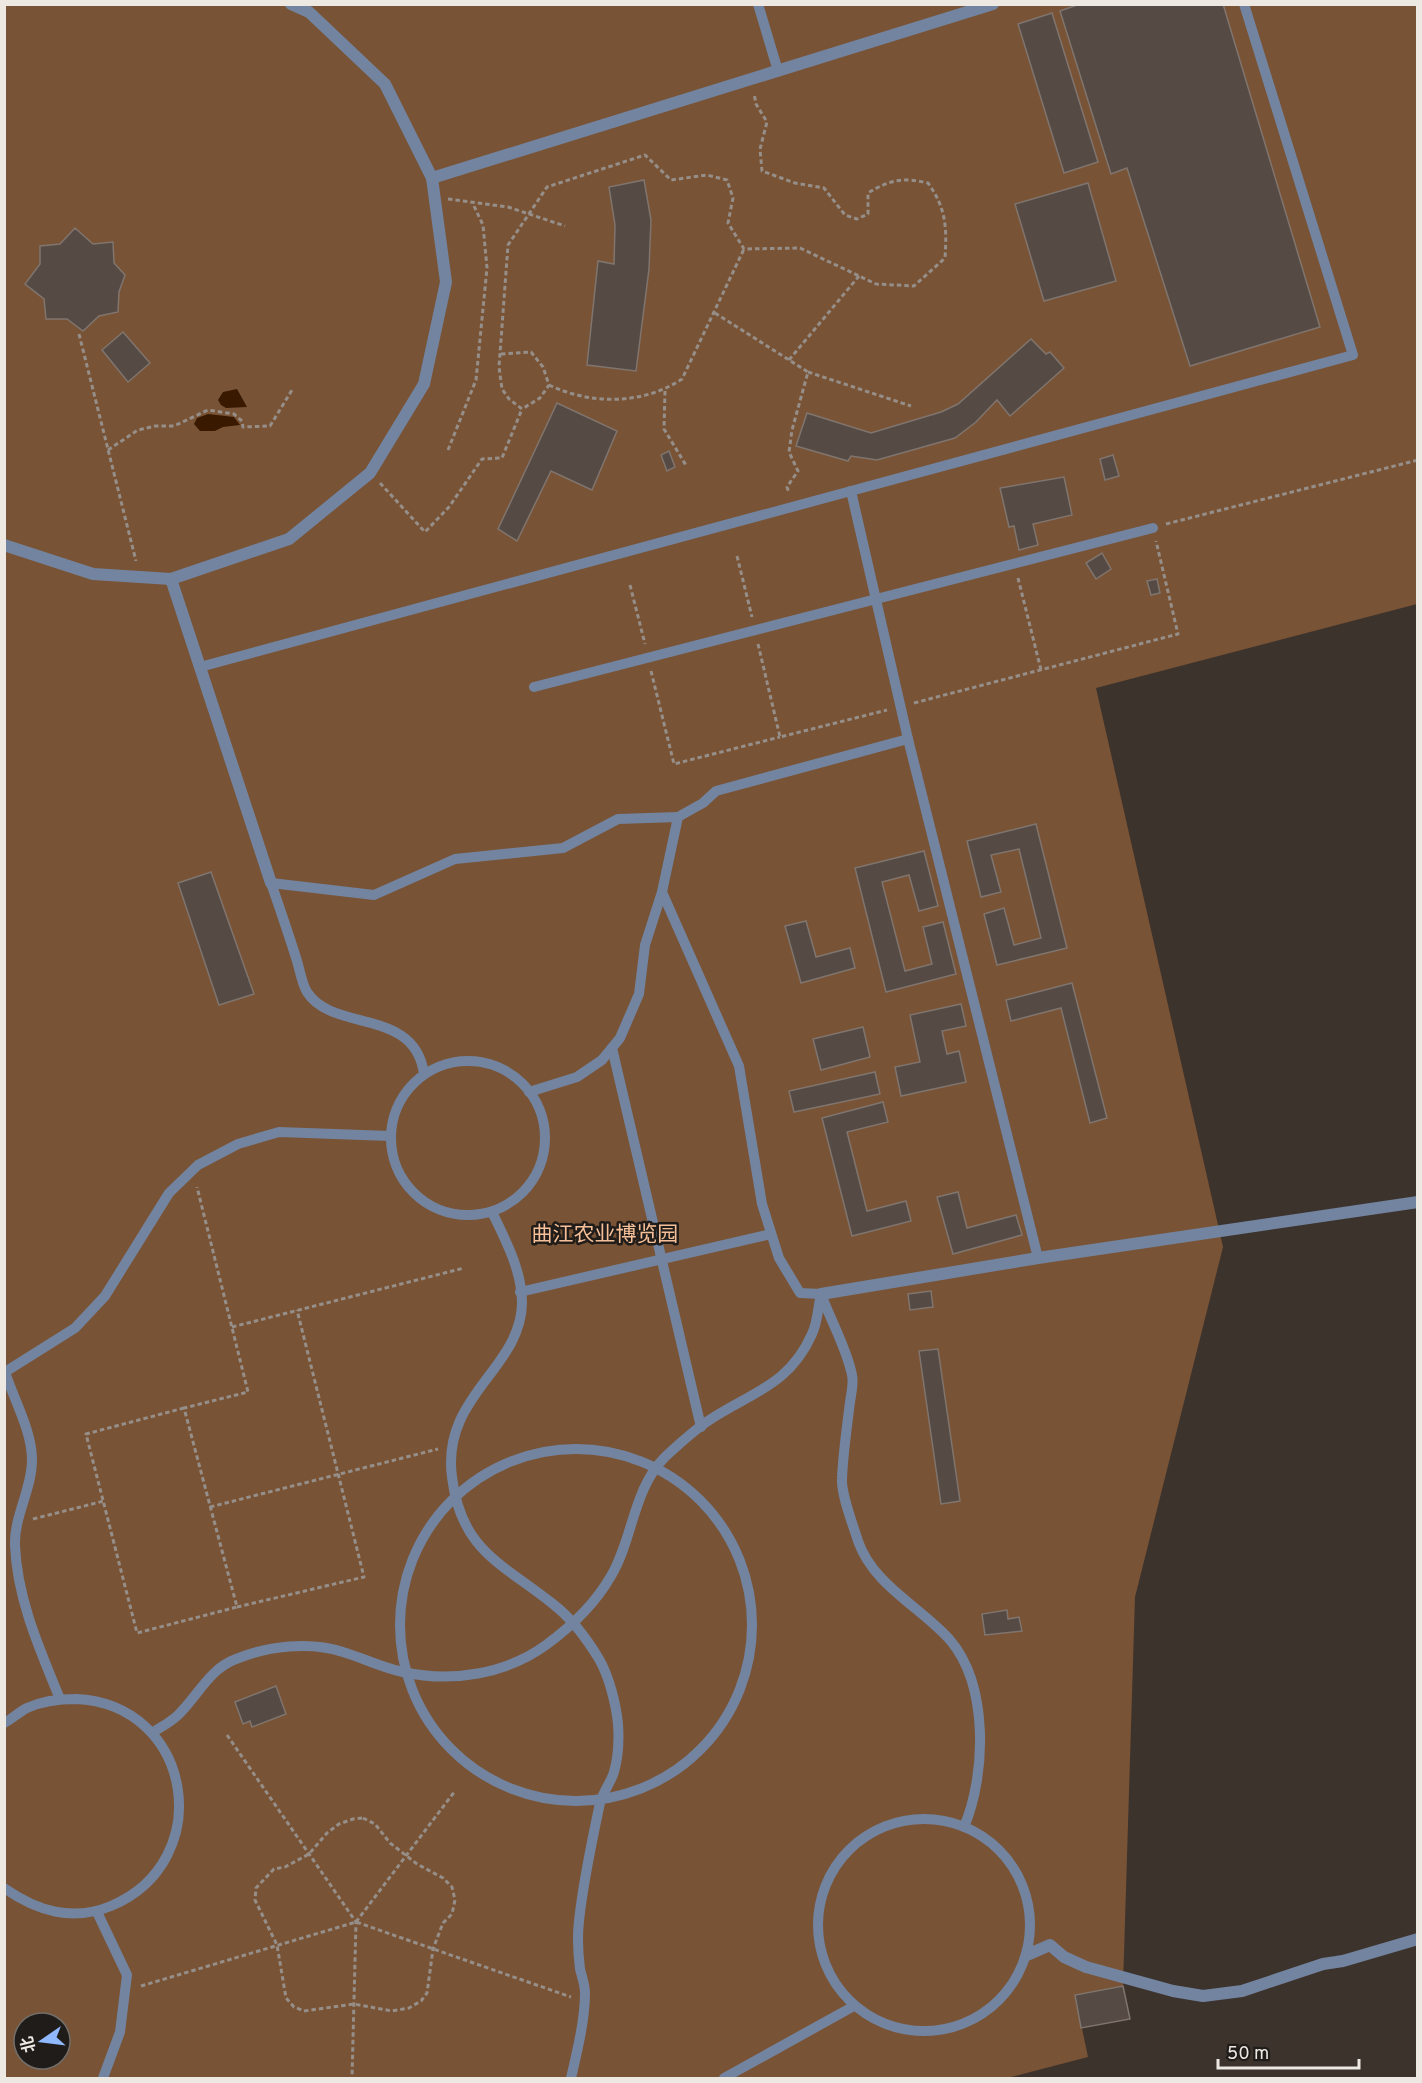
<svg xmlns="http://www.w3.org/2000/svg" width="1422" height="2083" font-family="Overpass,'Noto Sans SC',sans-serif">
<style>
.green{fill:#795335;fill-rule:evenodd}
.water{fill:#391a00}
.building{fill:#554b44;stroke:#80756e;stroke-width:1.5}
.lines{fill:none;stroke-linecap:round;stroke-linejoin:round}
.path{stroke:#968e88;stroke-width:3;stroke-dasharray:4.5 3;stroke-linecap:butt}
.service{stroke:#7384a0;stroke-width:10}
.minor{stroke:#7384a0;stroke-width:12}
.labels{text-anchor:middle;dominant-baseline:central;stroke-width:5;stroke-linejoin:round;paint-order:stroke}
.park-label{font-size:21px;fill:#f5bf98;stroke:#201c19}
</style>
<rect width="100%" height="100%" fill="#3d332d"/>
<path class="green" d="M5 5H1417V604L1096 688 1223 1247 1135 1597 1123 1986 1075 1995 1088 2057 1007 2078H5ZM24 2023H60V2059H24Z"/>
<g class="water">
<path d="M237 389 247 407 226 408 221 405 218 400 223 392Z"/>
<path d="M208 414 234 417 240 425 223 427 215 431H200L194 424 197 418Z"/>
</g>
<g class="building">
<path d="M1080 4H1223L1320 327 1190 366 1127 168 1111 174 1060 11Z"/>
<path d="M1052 13 1098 162 1064 173 1018 24Z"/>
<path d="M644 180 651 220 649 269 636 371 587 365 598 261 614 264 615 225 609 187Z"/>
<path d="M1088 183 1116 281 1044 301 1015 204Z"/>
<path d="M75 228 93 244 113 242 114 263 125 275 119 292 118 312 99 316 83 331 67 319H46L44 299 25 284 40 264V246L60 244Z"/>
<path d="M123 332 150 363 128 382 102 350Z"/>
<path d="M1031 339 1046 354 1050 352 1064 368 1010 416 997 400 976 422 955 438 877 460 851 456 848 461 796 446 807 413 871 433 941 412 958 404Z"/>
<path d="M557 403 617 431 592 490 551 471 517 541 498 529Z"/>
<path d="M669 451 675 467 667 471 661 455Z"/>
<path d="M1113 455 1119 476 1105 480 1100 459Z"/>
<path d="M1064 477 1072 515 1033 524 1038 545 1019 550 1014 526 1009 527 1000 488Z"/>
<path d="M1102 553 1111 569 1096 579 1086 563Z"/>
<path d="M1157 579 1160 593 1151 595 1147 581Z"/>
<path d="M1036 824 1067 948 997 965 984 914 1004 908 1014 945 1041 938 1019 849 991 855 1001 892 981 897 967 841Z"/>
<path d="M924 851 938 906 919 911 909 875 882 882 905 971 932 964 923 927 943 922 956 974 886 992 855 868Z"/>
<path d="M211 872 254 994 219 1005 178 883Z"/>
<path d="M806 921 816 957 850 948 855 968 801 983 785 926Z"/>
<path d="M1072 983 1107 1118 1090 1123 1061 1008 1011 1021 1006 1000Z"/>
<path d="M961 1004 966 1026 942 1031 947 1054 959 1051 966 1082 901 1096 895 1067 920 1062 910 1015Z"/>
<path d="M863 1027 870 1057 821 1070 813 1039Z"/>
<path d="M875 1072 880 1094 794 1112 789 1091Z"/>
<path d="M883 1102 888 1122 847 1132 867 1211 906 1201 911 1221 852 1236 822 1118Z"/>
<path d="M958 1192 967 1228 1016 1215 1022 1235 953 1254 937 1197Z"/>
<path d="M931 1291 933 1307 910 1310 908 1294Z"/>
<path d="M938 1349 960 1501 941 1504 919 1351Z"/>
<path d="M1007 1610 1008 1619 1019 1617 1022 1631 985 1635 982 1614Z"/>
<path d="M276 1686 286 1714 252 1727 250 1721 243 1724 235 1702Z"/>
<path d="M1123 1986 1130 2019 1081 2028 1075 1995Z"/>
</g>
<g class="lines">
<g class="path">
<path d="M448 199 508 207 565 226"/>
<path d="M715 313 808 372 792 430 789 452 798 471 787 487 789 493"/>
<path d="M79 334 136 561"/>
<path d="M501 354 531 352 543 367 549 385 540 398 522 409"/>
<path d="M789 360 859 276"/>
<path d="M808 372 911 406"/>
<path d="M549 385C591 405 643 405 682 379L744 249"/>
<path d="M665 391 664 429 687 467"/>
<path d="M108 450 138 430 155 426H174L208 410 234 414 242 421 243 427 270 426 292 390"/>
<path d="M448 450 476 380 487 268 483 225 473 204"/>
<path d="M380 483 425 532 449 507 482 459 502 458 522 409 509 399 502 389 499 367 508 245 547 187 645 155 671 180 707 175 727 180 733 198 728 223 744 249 800 248 876 284 914 286 945 258C947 227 946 208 928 183 903 177 889 180 868 193V214L857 219 845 215 824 188 795 183 762 171 760 149 767 122 756 104 754 93"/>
<path d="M1166 524 1418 460"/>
<path d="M737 556 752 617"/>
<path d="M1018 578 1041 670"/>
<path d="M630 585 645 644"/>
<path d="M758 644 780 737 887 710"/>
<path d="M651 671 674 764 780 737"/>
<path d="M914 703 1178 634 1156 541"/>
<path d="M232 1327 464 1268"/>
<path d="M184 1408 86 1434 137 1633 237 1607 184 1408 248 1392 197 1187"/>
<path d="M210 1507 438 1449"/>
<path d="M33 1519 104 1501"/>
<path d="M237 1607 364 1577 297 1310"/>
<path d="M227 1735 356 1922 352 2078"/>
<path d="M363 1818 375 1824 390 1843 417 1864 443 1878 452 1887 455 1900 452 1914 443 1923 433 1949 427 1993 421 2001 409 2008 392 2011 354 2004 304 2011 294 2007 286 1998 277 1945 255 1900 256 1888 274 1869 285 1867 309 1854 327 1833 339 1824 353 1819Z"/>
<path d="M356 1922 455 1791"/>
<path d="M141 1986 356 1922 571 1997"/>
</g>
<g class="service">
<path d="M758 4 778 71"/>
<path d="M851 491 1353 355 1244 4"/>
<path d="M200 667 851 491 908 739 1038 1258"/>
<path d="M534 687 1153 528"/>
<path d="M678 817 703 803 716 791 908 739"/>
<path d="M612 1048 701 1427"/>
<circle cx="468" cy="1138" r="77"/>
<path d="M424 1074C415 1007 333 1033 307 992 302 984 300 971 297 961 289 935 280 909 271 883L374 895 455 859 563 848 618 819 678 817 662 892 739 1066 762 1204 779 1258 800 1293 821 1294C830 1319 847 1349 852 1375 854 1383 851 1394 850 1402 847 1427 843 1453 842 1479 841 1494 853 1525 858 1541 873 1585 921 1607 950 1640 989 1686 986 1775 964 1827"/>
<path d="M529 1092 577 1077 602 1060 620 1038 639 994 645 945 662 892"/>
<path d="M492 1212C506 1241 522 1271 522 1303 521 1369 441 1396 452 1477 461 1551 502 1563 553 1604 571 1618 587 1639 599 1659 609 1676 616 1704 618 1724 619 1738 618 1758 614 1772 611 1782 603 1792 600 1803 592 1841 583 1882 579 1921 577 1938 578 1953 580 1969 582 1977 585 1985 585 1993 585 2020 577 2052 571 2078"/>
<path d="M520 1292 771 1234"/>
<circle cx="576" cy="1625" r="176"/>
<path d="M60 1699C40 1650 17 1599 15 1545 14 1516 32 1489 32 1460 32 1431 14 1400 5 1372L75 1328 105 1296 169 1193 198 1165 238 1144 279 1132 390 1136"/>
<path d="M4 1723C12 1719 19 1712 27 1708 42 1701 60 1699 76 1699 193 1704 218 1861 111 1906 72 1922 37 1911 4 1888"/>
<path d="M152 1733C161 1727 171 1722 178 1715 198 1696 209 1669 236 1659 268 1646 310 1641 343 1652 363 1658 383 1668 403 1672 452 1683 506 1674 546 1645 572 1626 595 1604 611 1576 633 1539 633 1489 665 1457 679 1444 695 1429 711 1419 753 1392 790 1384 812 1334 818 1322 818 1306 821 1294"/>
<circle cx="924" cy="1925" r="106"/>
<path d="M97 1912 127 1975 120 2032 103 2078"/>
<path d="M724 2078 854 2006"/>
</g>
<g class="minor">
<path d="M432 178 993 4"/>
<path d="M4 545 93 574 171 579 289 539 370 473 424 384 446 282 432 178 385 84 309 12 291 4"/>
<path d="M171 579 271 883"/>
<path d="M821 1294 1038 1258 1418 1202"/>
<path d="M1027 1955 1050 1945 1064 1957 1086 1967 1173 1991 1203 1996 1242 1991 1323 1964 1343 1961 1418 1939"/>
</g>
</g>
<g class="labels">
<g class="park-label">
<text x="605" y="1235">曲江农业博览园</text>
</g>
</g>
<rect width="1422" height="2083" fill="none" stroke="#eee8e3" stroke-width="12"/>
<g transform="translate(42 2041) rotate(256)"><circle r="28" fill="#201c19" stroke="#726e6a" stroke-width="1.5"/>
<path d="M0-4.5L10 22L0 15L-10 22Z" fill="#8fb8fd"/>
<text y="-9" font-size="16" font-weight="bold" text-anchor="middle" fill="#eee8e3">北</text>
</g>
<path d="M1218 2059v9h141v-9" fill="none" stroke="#eee8e3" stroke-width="3"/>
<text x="1227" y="2059" font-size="18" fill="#eee8e3" stroke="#201c19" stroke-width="4.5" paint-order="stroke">50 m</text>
</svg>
